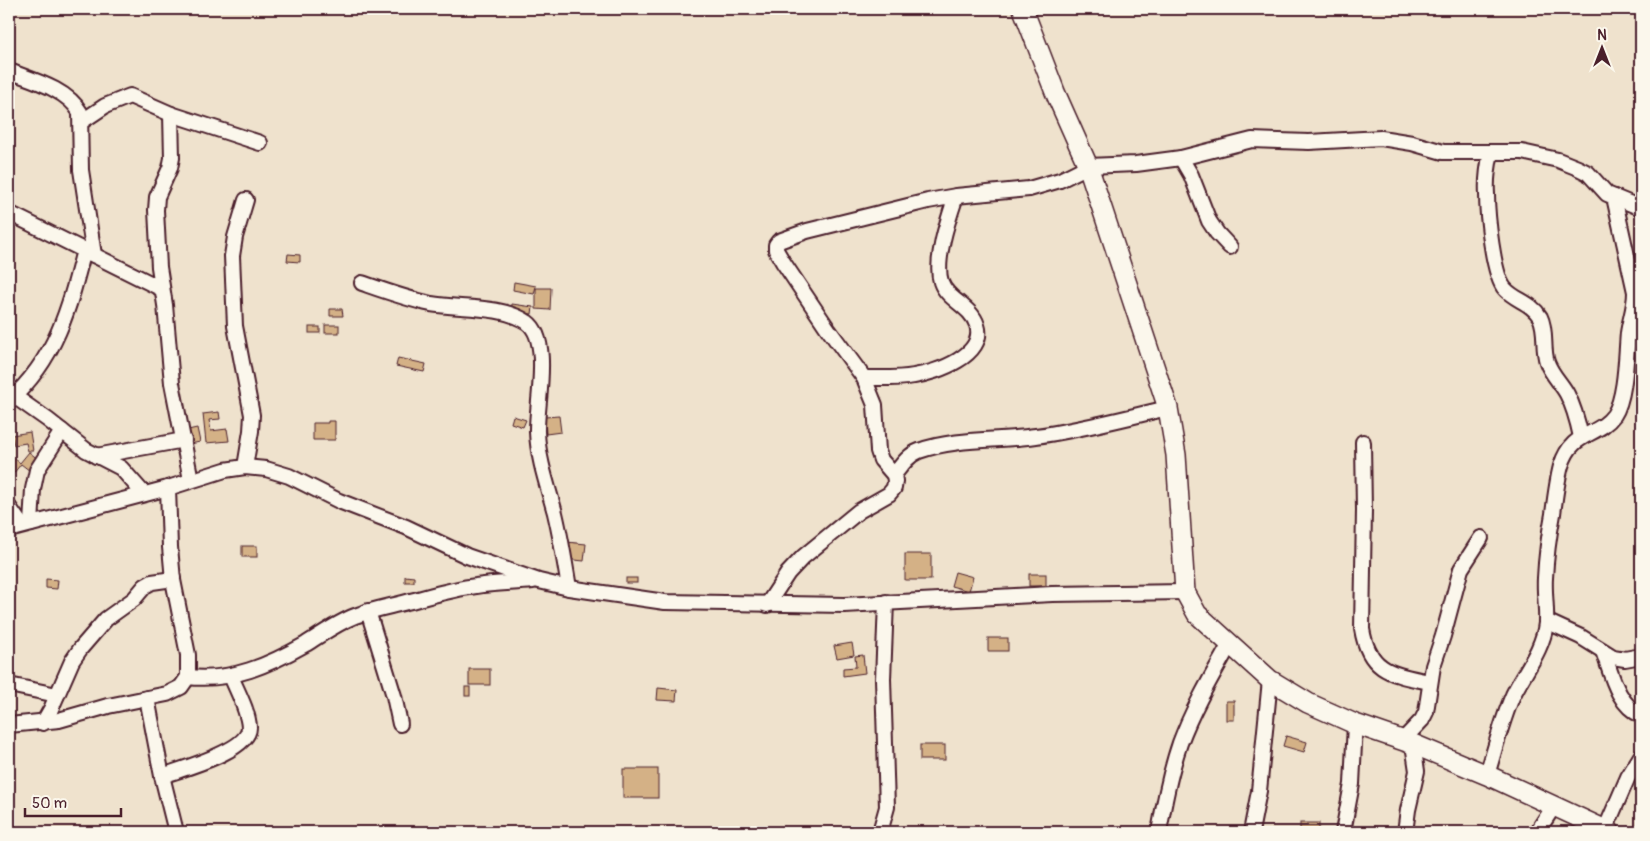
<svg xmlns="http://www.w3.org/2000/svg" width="1650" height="841" font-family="Pangolin,sans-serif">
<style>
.building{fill:#d4b186;stroke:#4a1f2b}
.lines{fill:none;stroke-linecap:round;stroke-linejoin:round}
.street-casing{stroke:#4a1f2b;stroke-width:18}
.secondary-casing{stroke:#4a1f2b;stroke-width:22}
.street{stroke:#fbf7ec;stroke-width:14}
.secondary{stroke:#fbf7ec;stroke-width:19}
</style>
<rect width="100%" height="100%" fill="#efe2cd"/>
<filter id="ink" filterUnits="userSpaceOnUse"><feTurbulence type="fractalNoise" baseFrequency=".02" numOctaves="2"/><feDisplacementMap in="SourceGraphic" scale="10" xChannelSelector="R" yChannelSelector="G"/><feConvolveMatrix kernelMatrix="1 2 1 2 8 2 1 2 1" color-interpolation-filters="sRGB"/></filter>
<g filter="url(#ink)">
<g class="building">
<path d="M288 254 300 255V262L287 261Z"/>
<path d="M514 282 536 286 534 294 513 290Z"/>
<path d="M536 288H551L550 310 536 309Z"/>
<path d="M512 304 533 307 532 314 511 312Z"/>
<path d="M330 309H342L343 316H330Z"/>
<rect x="325" y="325" width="14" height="8"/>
<rect x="309" y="327" width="11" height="6"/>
<path d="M398 358 426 364 424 372 396 366Z"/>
<path d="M219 412 220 419 209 420 211 431 227 429 229 441 206 443 203 414Z"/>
<path d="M513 416 526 420 523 427 511 423Z"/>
<path d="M559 416 561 432 546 434 545 417Z"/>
<path d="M328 421H335V440H313V423H328Z"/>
<path d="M197 428 200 442 190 444 188 430Z"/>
<path d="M30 432 33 451H28L26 443 14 445 12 435Z"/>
<path d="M29 452 39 460 30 471 21 464 13 474 9 470V454L20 463Z"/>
<path d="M567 542 586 544 584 561 565 559Z"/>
<rect x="242" y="546" width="15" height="11"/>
<rect x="905" y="554" width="26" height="26"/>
<path d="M955 572 973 577 969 591 951 586Z"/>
<rect x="1029" y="574" width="17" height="12"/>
<path d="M405 576 414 577V582H405Z"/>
<rect x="626" y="578" width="11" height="5"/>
<path d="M46 579 58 580 57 589 46 588Z"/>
<rect x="988" y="638" width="20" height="13"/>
<path d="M852 643 854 655 837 658 834 646Z"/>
<path d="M863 655 865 673 843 676V668L856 667 855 656Z"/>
<rect x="469" y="669" width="21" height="16"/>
<rect x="465" y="687" width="5" height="9"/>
<path d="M658 688 677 690 676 701 657 700Z"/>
<rect x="1226" y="701" width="8" height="19"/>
<path d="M1286 736 1307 742 1304 752 1283 746Z"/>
<rect x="920" y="745" width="25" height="15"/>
<rect x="623" y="769" width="35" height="29"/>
<rect x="1300" y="823" width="19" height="9"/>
</g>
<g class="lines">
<defs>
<g id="street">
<path d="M9 71C32 80 67 89 80 112L81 170 94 255"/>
<path d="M171 114 172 158 170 168 157 197 156 210 159 267 165 305 172 383 191 480"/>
<path d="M81 122 105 106 130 96 171 114 260 143"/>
<path d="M1491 152C1488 166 1486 180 1487 194 1487 214 1493 276 1505 289 1516 301 1531 302 1540 317 1547 331 1542 348 1547 362 1551 374 1561 383 1567 394 1574 407 1578 423 1581 437"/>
<path d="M1181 158 1191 175 1209 221 1217 233 1230 247"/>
<path d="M9 213 162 289"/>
<path d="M362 283C385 291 407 299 431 304 461 309 501 305 527 322 552 340 536 405 537 432 538 459 548 487 555 513 561 538 565 563 569 588"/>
<path d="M864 378C880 378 898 379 914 376 936 373 987 355 977 325 971 306 947 300 941 282 934 260 949 217 956 196"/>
<path d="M14 396 48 420 86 450 121 468 144 494"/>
<path d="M9 401C56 359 69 309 84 250"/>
<path d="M1363 442 1364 510 1362 629C1369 672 1392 674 1429 682"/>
<path d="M96 456 184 440"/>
<path d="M245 467 251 431 252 415 235 326 232 256 235 237 246 200"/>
<path d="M894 475C901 466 908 455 919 451 954 438 999 441 1036 436 1081 430 1124 418 1168 408"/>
<path d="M9 507 22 526"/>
<path d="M31 524 33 489 37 470 62 431"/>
<path d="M9 530 168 488 225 470 245 467 266 469 289 476 339 501 406 527 467 556 539 581 569 588 665 602 844 605 1052 594 1185 592"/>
<path d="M767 605 788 573 803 557 859 511 889 494 894 488 895 481 894 475 881 460 878 451 875 405 864 378 828 329 783 262 776 250V245L779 241 807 231 928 201 956 196 1029 189 1060 180 1088 166 1136 164 1181 158 1252 140 1309 142 1381 138 1412 143 1443 152H1522L1558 160 1578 168 1588 173 1607 194 1641 208"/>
<path d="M368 611 394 696 400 724"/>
<path d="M1546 621 1581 637 1613 657 1625 659 1641 656"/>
<path d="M1603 651C1611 673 1618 706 1641 715"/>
<path d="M188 677C231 682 269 665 306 644 322 634 337 623 355 616 371 610 387 607 403 603 427 597 451 589 476 586 495 583 514 583 533 581"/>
<path d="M9 685 57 695"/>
<path d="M147 698 162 776 176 832"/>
<path d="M43 723 51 709 72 661 81 648 106 619 134 599 145 586 152 582 173 579"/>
<path d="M9 725 59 720 108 706 167 694 181 687 188 677V655L173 580 170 547 168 488"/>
<path d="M1403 740 1422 720 1426 712 1433 666 1443 636 1461 569 1481 538"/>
<path d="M1487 775C1495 749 1502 720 1513 695 1524 672 1543 650 1546 623 1547 609 1544 593 1545 578 1546 557 1549 535 1553 514 1555 498 1557 481 1561 466 1572 430 1597 438 1614 415 1626 397 1626 354 1628 333 1630 319 1635 307 1635 292L1614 197"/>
<path d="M162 776C181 769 250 751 249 727 248 710 237 691 231 676"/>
<path d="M1605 830 1628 777 1641 756"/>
<path d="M880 832 887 807 883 679 886 602"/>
<path d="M1159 832C1164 803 1170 772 1180 743 1193 708 1212 676 1230 644"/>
<path d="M1251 832 1259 791 1270 680"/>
<path d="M1343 832 1352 784 1355 724"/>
<path d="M1405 832 1408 810 1417 771 1413 744"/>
<path d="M1537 832 1554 806"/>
</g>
<path id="secondary" d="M1023 9 1055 92 1088 166 1168 408 1176 455 1185 592 1197 614 1270 680 1308 703 1355 724 1413 744 1487 775 1610 832"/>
</defs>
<use href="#street" class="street-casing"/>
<use href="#secondary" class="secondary-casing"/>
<use href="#street" class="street"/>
<use href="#secondary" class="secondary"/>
</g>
</g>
<rect width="1650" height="841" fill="none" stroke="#fbf7ec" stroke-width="30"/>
<rect x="15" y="15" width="1620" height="811" fill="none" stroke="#4a1f2b" stroke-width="2" filter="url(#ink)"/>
<g transform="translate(1602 48)" stroke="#fbf7ec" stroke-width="4" paint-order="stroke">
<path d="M0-4L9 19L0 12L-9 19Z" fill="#4a1f2b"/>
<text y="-8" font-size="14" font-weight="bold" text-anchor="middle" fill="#4a1f2b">N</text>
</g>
<path d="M25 808v8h96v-8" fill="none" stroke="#4a1f2b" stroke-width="2.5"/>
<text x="32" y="808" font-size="15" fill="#4a1f2b" stroke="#fbf7ec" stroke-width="4" paint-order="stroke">50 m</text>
</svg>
